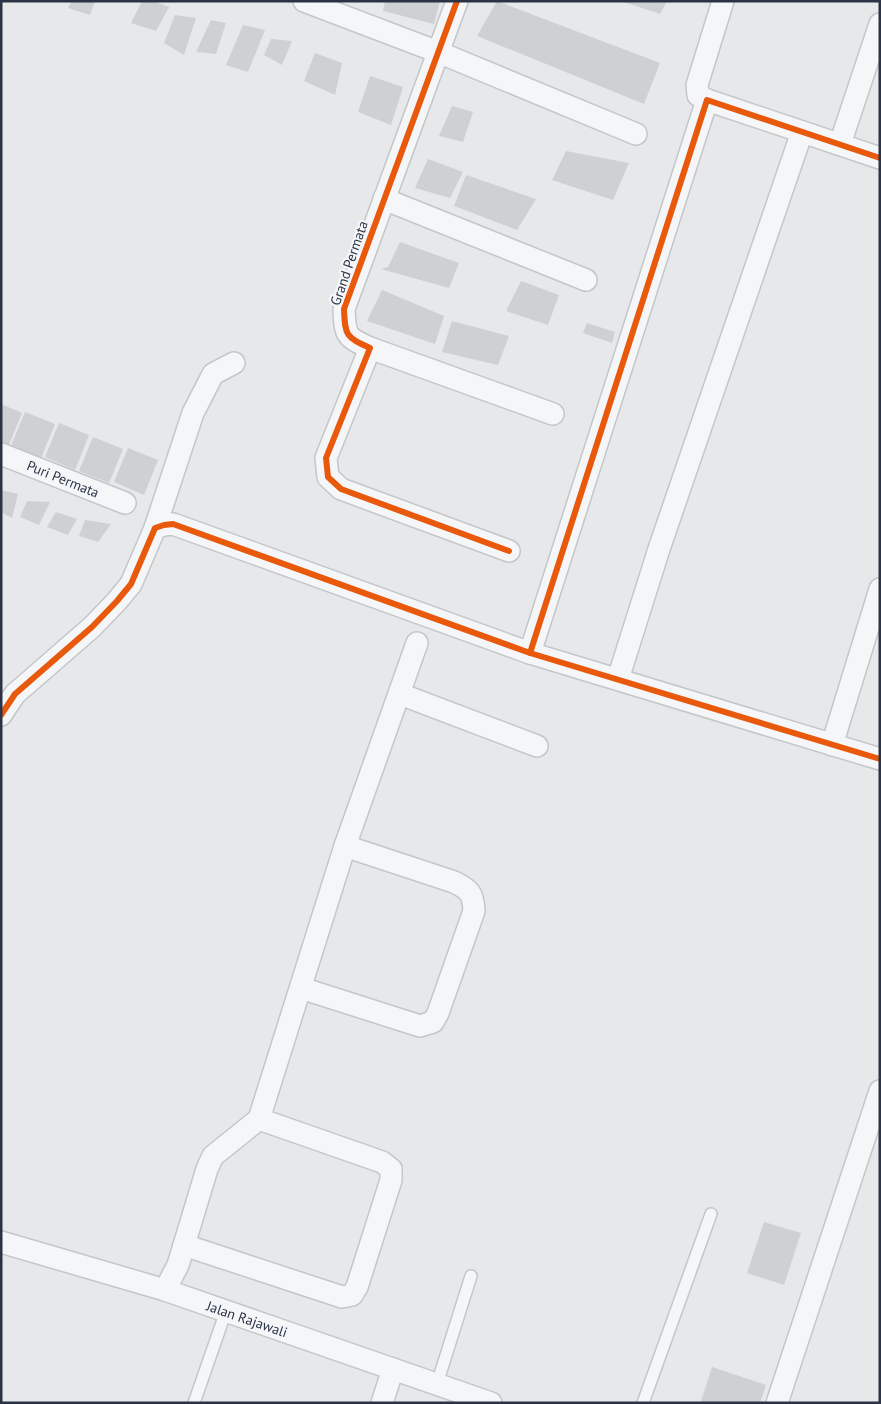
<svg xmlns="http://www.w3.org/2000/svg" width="881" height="1404" font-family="'PT Sans',sans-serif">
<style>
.building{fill:#ced0d3}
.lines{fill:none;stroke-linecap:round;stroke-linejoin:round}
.service-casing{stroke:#c4c6c8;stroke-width:14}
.minor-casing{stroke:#c4c6c8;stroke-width:24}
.service{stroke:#f5f6f7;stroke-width:11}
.minor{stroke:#f5f6f7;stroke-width:21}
.cycleway-casing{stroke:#f4f6f9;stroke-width:9}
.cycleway{stroke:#e8590c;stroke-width:6}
.labels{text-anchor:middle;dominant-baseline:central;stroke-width:4.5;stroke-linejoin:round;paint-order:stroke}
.street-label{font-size:14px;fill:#2b3445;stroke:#f4f6f9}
</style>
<rect width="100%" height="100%" fill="#e6e8ea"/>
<g class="building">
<path d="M72 1H95L90 15 68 8Z"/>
<path d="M142 1H153L169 7 156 31 131 23Z"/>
<path d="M385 1H440L434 24 383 11Z"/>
<path d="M497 1 660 63 644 104 477 36Z"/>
<path d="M621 1H667L660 14Z"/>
<path d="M175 15 196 18 184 55 164 43Z"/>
<path d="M211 20 226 23 216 54 196 52Z"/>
<path d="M243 25 265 30 248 72 226 65Z"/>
<path d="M271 39 292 41 282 65 264 55Z"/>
<path d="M315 53 342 63 335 95 304 81Z"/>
<path d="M370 76 403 87 391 125 358 112Z"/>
<path d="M452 106 473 112 463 142 439 136Z"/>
<path d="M566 151 629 163 613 200 552 180Z"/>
<path d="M428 159 463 172 450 198 415 188Z"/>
<path d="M466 175 536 199 517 230 454 206Z"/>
<path d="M400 242 459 263 449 288 381 269 388 267Z"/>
<path d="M521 281 559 295 548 325 506 311Z"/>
<path d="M382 290 444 316 435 344 367 321Z"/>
<path d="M452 321 509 336 498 365 442 352Z"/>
<path d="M587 323 615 332 612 343 583 333Z"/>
<path d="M1 404 22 413 8 447 1 445Z"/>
<path d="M25 412 55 424 41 458 11 446Z"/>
<path d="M59 423 89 435 75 470 45 457Z"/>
<path d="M93 437 123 449 109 483 79 471Z"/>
<path d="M128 448 158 460 144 495 114 482Z"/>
<path d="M1 490 18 494 12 518 1 512Z"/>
<path d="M27 501 50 502 39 525 20 517Z"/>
<path d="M56 512 77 519 68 535 47 527Z"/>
<path d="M85 520 111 524 98 542 79 536Z"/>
<path d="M764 1222 801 1233 784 1285 747 1273Z"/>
<path d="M712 1367 766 1385 760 1403H706L701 1401Z"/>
</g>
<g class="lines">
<defs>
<g id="service">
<path d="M437 1384 471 1276"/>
<path d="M194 1403 226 1311"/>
<path d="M643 1403 711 1214"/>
</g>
<g id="minor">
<path d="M304 1 438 52 636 134"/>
<path d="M457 1 344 309C345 336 346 337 370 348L326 458 328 477 341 489 509 551"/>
<path d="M707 100 698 95 697 85 723 1"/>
<path d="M840 144 880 24"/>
<path d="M384 199 586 280"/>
<path d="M370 348 553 414"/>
<path d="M1 454 125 503"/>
<path d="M155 528 193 413 213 374 234 363"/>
<path d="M530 653 707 100 880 158"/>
<path d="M618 679 659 549 802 132"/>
<path d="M400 694 537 746"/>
<path d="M1 715 15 694 92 627 117 601 131 584 155 528 164 525 173 524 530 653 880 759"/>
<path d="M832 745 880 589"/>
<path d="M301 988 420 1026 433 1022 438 1013 474 911C473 893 470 890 454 882L345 846"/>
<path d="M1 1242 165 1290 491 1403"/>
<path d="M184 1245 342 1297 352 1295 357 1287 391 1180V1169L382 1162 259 1119"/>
<path d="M165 1290 178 1265 207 1169 213 1156 259 1119 345 846 417 643"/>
<path d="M382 1403 393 1369"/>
<path d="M777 1403 880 1091"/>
</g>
</defs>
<use href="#service" class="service-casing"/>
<use href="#minor" class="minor-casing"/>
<use href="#service" class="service"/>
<use href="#minor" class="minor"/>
<defs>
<g id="cycleway">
<path d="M457 1 344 309C345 336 346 337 370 348L326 458 328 477 341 489 509 551"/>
<path d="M530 653 707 100 880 158"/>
<path d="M1 715 15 694 92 627 117 601 131 584 155 528 164 525 173 524 530 653 880 759"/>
</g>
</defs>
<use href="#cycleway" class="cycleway-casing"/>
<use href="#cycleway" class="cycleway"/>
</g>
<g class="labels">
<g class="street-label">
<text transform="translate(349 263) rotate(-71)">Grand Permata</text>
<text transform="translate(63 479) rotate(22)">Puri Permata</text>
<text transform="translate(247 1319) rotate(19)">Jalan Rajawali</text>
</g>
</g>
<rect width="881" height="1404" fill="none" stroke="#2b3445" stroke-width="5"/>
</svg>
